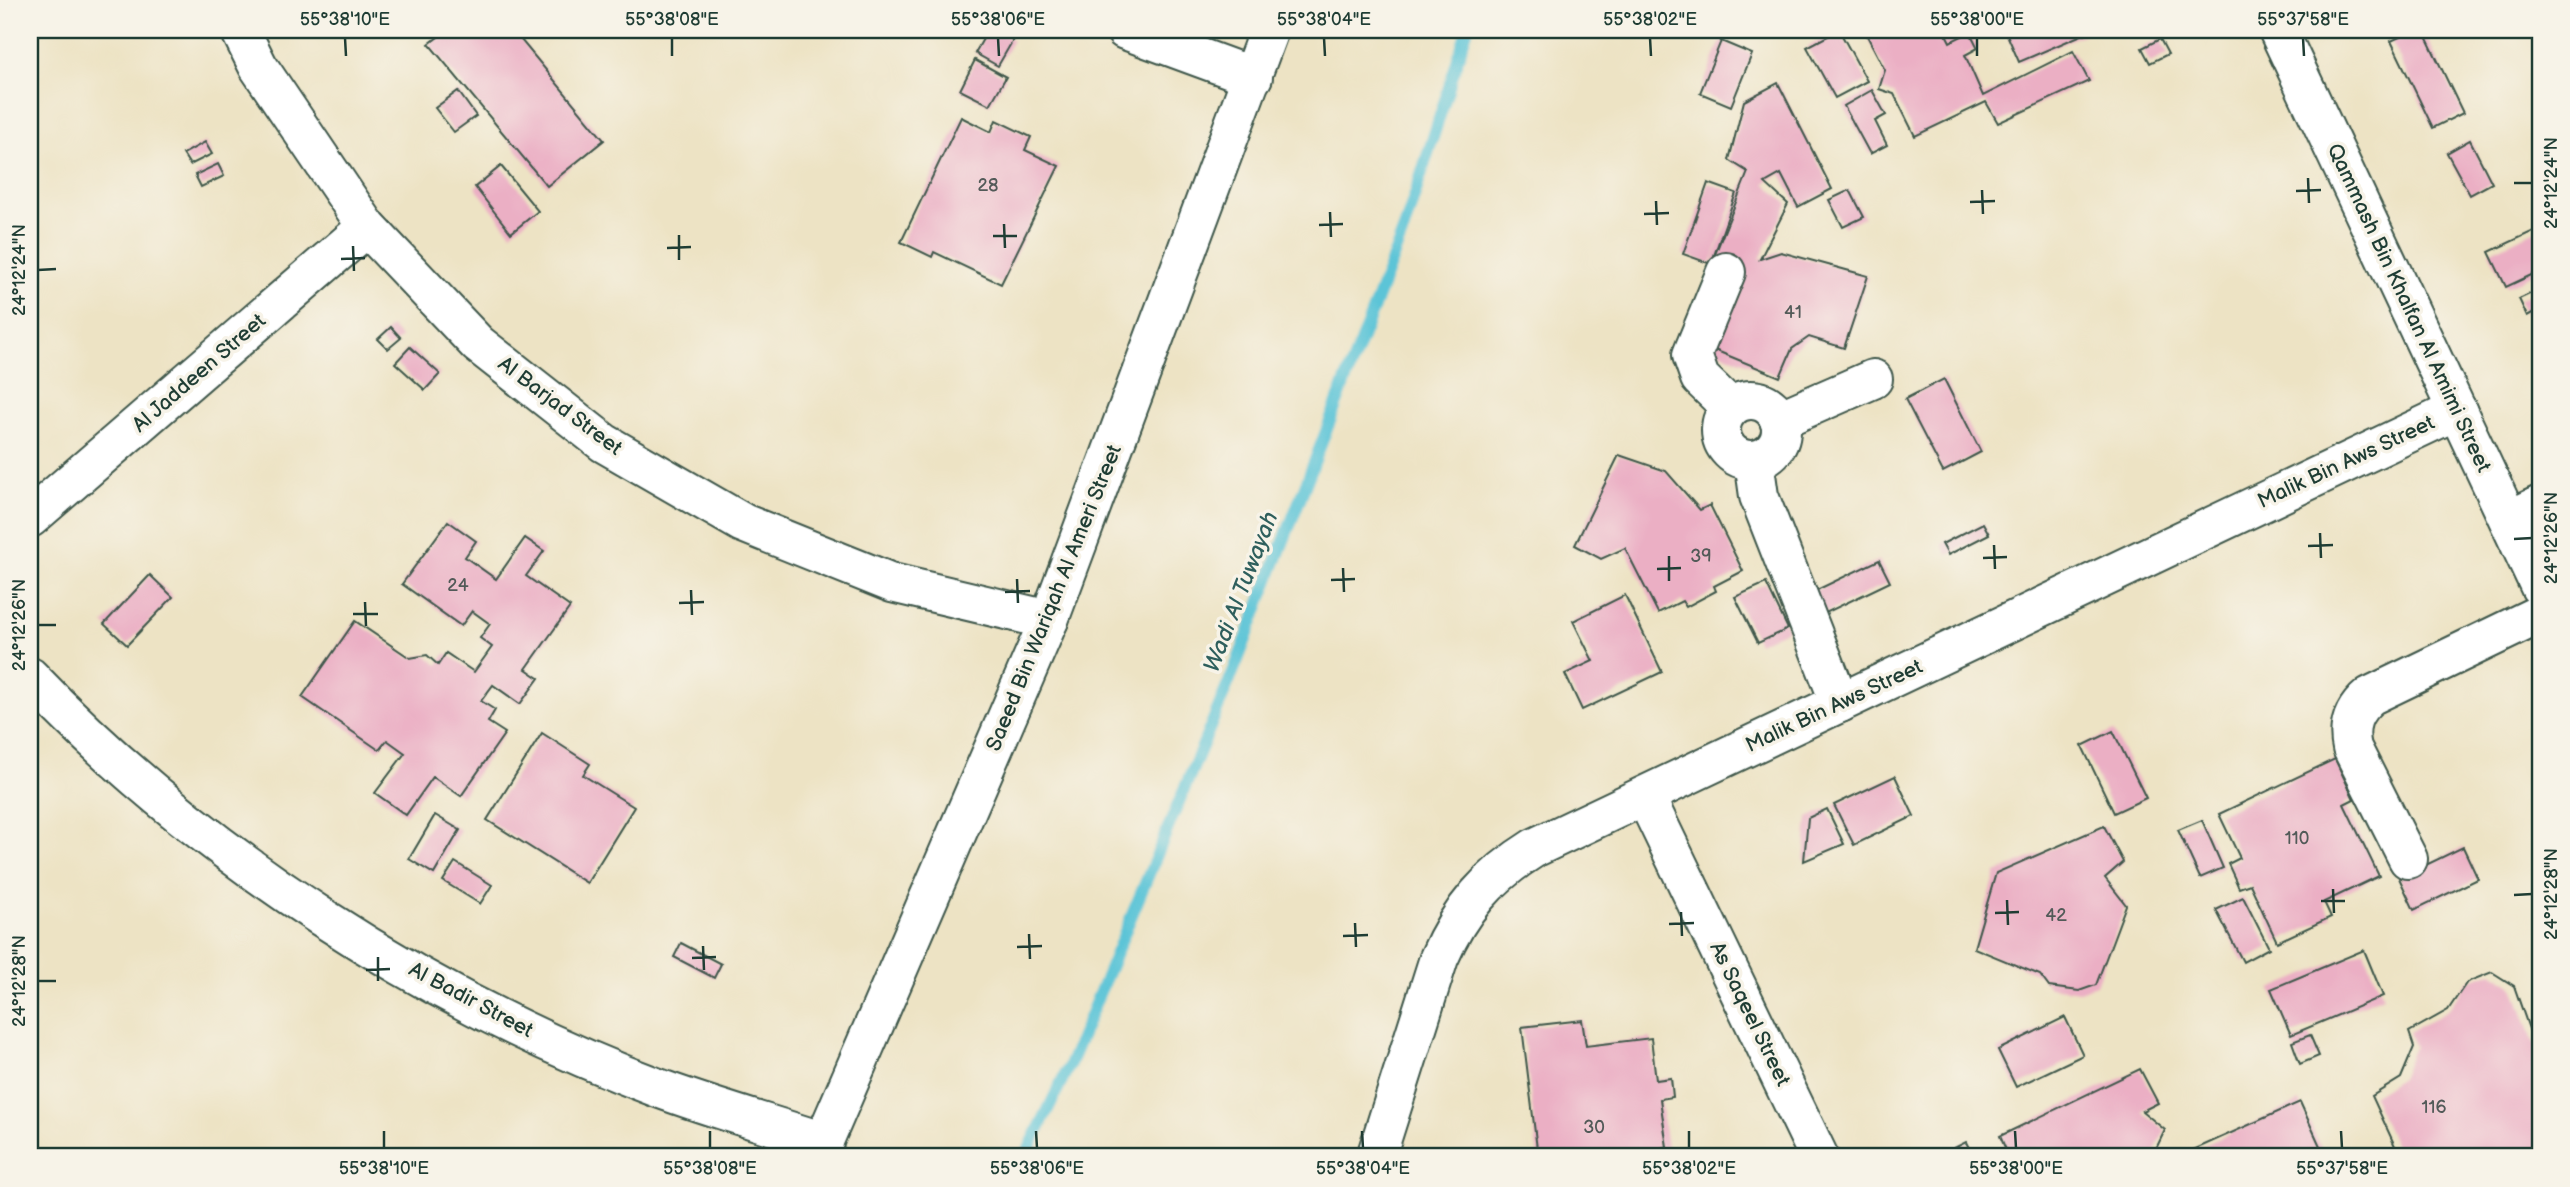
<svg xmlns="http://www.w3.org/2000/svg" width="2570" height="1187" font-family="'Balsamiq Sans',sans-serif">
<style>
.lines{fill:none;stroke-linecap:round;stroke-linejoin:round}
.stream{stroke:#5bc4d7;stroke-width:12}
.building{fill:#ebafc4}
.minor-casing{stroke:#3e564a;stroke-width:42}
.minor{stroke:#fff;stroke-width:38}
.ticks{fill:none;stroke:#1f3d34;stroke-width:2.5}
.labels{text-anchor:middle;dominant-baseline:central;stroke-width:7;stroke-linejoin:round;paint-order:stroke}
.number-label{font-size:18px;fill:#525a58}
.street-label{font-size:21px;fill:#1f3d34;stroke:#f7f3e8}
.water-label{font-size:23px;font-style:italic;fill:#2e5f5d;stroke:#f7f3e8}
.neatline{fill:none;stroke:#1f3d34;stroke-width:2.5}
.ticks-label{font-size:18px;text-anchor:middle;fill:#1f3d34}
</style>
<rect width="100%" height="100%" fill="#f7f3e8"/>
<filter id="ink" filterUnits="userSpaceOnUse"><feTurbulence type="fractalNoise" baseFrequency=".0143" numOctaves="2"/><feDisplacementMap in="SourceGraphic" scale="14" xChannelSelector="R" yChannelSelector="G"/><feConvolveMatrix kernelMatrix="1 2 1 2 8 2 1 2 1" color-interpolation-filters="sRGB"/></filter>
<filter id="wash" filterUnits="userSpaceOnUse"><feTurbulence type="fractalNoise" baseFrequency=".00686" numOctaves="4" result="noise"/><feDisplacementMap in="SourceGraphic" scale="28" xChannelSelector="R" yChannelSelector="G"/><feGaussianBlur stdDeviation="1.57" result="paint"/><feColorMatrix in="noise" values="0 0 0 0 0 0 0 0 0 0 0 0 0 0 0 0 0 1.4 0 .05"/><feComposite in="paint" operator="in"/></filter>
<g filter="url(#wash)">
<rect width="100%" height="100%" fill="#ede3c4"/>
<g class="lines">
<path class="stream" d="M1025 1157 1069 1066 1236 665 1404 229 1467 30"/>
</g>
<g id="blocks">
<g class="building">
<path d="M447 30H522L516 34 604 140 547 186 429 44Z"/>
<path d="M988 30H995L1013 40 998 66 975 53Z"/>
<path d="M1839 30 1867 81 1835 98 1807 47Z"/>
<path d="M1864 30H1944L1950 42 1970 32 1978 48 1965 55 1983 96 2073 51 2089 81 1998 123 1986 102 1915 136 1894 94 1879 89 1885 70Z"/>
<path d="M2005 30H2093L2019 62Z"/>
<path d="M2415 30H2423L2463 113 2433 128 2391 41Z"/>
<path d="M2160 39 2168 54 2150 63 2142 48Z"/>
<path d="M1721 41 1752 54 1731 106 1700 93Z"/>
<path d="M975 60 1006 77 990 105 960 90Z"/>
<path d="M1778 83 1832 189 1798 207 1781 174 1765 183 1788 204 1760 259 1781 252 1868 276 1844 348 1809 337 1792 349 1780 377 1712 349 1714 257 1748 172 1729 160 1744 101Z"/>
<path d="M1872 90 1886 115 1875 121 1887 145 1870 154 1844 106Z"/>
<path d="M458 91 476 116 454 132 435 108Z"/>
<path d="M961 117 991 132 996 120 1031 137 1025 150 1059 166 1001 284 934 252 932 257 901 242Z"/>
<path d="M2470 140 2492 183 2470 195 2447 153Z"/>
<path d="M205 142 212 154 190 165 183 154Z"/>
<path d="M218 164 224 176 201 187 195 175Z"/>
<path d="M501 166 538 211 511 233 475 187Z"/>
<path d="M1708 183 1736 193 1711 264 1683 254Z"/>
<path d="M1850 190 1864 217 1843 227 1829 200Z"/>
<path d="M2540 228V271L2506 287 2489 252Z"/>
<path d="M2540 289V309L2527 316 2519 299Z"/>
<path d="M391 327 401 338 388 349 378 339Z"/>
<path d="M410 347 440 374 425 390 395 363Z"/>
<path d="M1944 379 1981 452 1943 472 1905 399Z"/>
<path d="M1619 455 1666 471 1700 510 1710 505 1743 571 1714 586 1716 591 1686 607 1682 601 1658 613 1625 548 1601 559 1575 545Z"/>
<path d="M448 521 476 541 465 557 496 579 525 538 544 551 526 576 570 607 526 669 539 678 520 704 493 685 481 701 495 710 488 722 505 733 461 796 433 777 406 815 375 793 405 753 387 740 379 750 302 697 355 621 410 658 427 655 438 665 446 653 474 672 492 647 480 638 490 624 472 611 461 626 402 584Z"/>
<path d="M1983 523 1989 534 1948 555 1942 544Z"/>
<path d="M1879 560 1890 582 1811 620 1800 598Z"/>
<path d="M150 575 173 597 127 645 104 624Z"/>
<path d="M1766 583 1788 629 1758 643 1735 597Z"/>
<path d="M1625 595 1662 672 1582 710 1565 674 1593 661 1573 621Z"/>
<path d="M2113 731 2146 798 2114 813 2082 746Z"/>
<path d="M542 733 590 764 583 775 634 807 587 883 487 820Z"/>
<path d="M2335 759 2354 799 2344 804 2379 876 2324 902 2331 917 2277 942 2250 884 2239 888 2228 864 2240 858 2219 814Z"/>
<path d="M1895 776 1914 816 1854 845 1834 805Z"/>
<path d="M1827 809 1844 844 1804 861 1808 818Z"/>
<path d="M435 815 460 830 434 874 409 859Z"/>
<path d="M2202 820 2223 868 2200 878 2178 830Z"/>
<path d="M2104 826 2123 862 2105 878 2126 905 2096 985 2079 991 2049 987 2040 975 1974 948 1996 873Z"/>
<path d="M2463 847 2478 879 2414 910 2399 878Z"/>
<path d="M455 862 492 885 480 904 443 881Z"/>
<path d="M2243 897 2269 948 2243 962 2216 910Z"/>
<path d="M681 943 721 964 714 978 674 957Z"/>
<path d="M2364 950 2383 996 2291 1035 2271 989Z"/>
<path d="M2492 972 2514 986 2534 1043 2540 1044V1157H2400L2372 1096 2401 1078 2414 1047 2409 1032 2448 1010 2467 982Z"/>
<path d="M2065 1017 2083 1055 2016 1087 1998 1050Z"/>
<path d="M1582 1020 1586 1046 1651 1038 1656 1080 1671 1078 1673 1097 1660 1099 1667 1147 1604 1157H1538L1522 1027Z"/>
<path d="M2310 1035 2319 1056 2300 1064 2292 1042Z"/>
<path d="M2140 1069 2158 1103 2142 1111 2165 1130 2152 1157H2009L2000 1136Z"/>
<path d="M2300 1102 2325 1157H2183L2182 1155Z"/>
<path d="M1966 1142 1972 1154 1936 1157Z"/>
</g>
</g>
</g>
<g filter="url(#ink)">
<use href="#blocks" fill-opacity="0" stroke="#3e564a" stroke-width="2"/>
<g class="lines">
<defs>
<g id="minor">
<path d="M240 30 258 66 367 227 478 344 604 443 743 523 892 583 1049 620"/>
<path d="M1125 30 1253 77"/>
<path d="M2278 30 2540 587"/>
<path d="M1726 272 1692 355 1700 378 1730 407"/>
<circle cx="1751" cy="430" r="30"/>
<path d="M1779 420 1873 379"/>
<path d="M1754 460 1759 496 1840 703"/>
<path d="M30 518 367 227"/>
<path d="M2509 520 2540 505"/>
<path d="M30 677C200 855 427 1001 658 1088 712 1108 769 1124 824 1142"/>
<path d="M1645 796 1819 1157"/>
<path d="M2408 859 2352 748C2347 726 2353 710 2370 696L2540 614"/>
<path d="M817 1157 1049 620 1269 30"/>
<path d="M1376 1157 1439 958C1460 909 1489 876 1534 848L2457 410"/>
</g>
</defs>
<use href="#minor" class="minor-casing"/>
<use href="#minor" class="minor"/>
</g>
</g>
<path class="ticks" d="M345 38 346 56M672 38V56M998 38 999 56M1324 38 1325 56M1650 38 1651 56M1977 38V56M2303 38 2304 56M2308 178 2309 203M2514 183H2532M1982 190 1983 214M2296 191 2321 190M1656 201 1657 225M1970 202 1995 201M1330 212 1331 237M1644 214 1669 213M1004 224 1005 248M1319 225 1343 224M679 235V260M993 236H1017M353 246 354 271M667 248 691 247M341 259 365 258M38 270 56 269M2320 533 2321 558M2514 539 2532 538M1994 545 1995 569M2308 546 2333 545M1669 556V581M1983 558 2007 557M1343 568 1344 592M1657 569 1681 568M1017 579 1018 603M1331 580 1355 579M691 590 692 615M1005 592 1030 591M365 602 366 626M679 603 704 602M353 614H378M38 625H56M2333 889 2334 913M2514 895 2532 894M2007 900 2008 925M2321 901H2345M1681 912 1682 936M1995 913 2019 912M1355 923 1356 947M1669 924 1694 923M1029 934 1030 959M1343 936 1368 935M703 946 704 970M1017 947 1042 946M378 957V981M692 958 716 957M366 970 390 969M38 981H56M384 1131V1148M710 1131V1148M1036 1131 1037 1148M1362 1131 1363 1148M1689 1131V1148M2015 1131 2016 1148M2341 1131 2342 1148"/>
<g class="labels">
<g class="number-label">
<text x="988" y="185">28</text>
<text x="1793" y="312">41</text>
<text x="1701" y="556">39</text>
<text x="458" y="585">24</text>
<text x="2297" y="838">110</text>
<text x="2056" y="915">42</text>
<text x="2434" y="1107">116</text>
<text x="1594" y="1127">30</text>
</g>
<g class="street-label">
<text transform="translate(2409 308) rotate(65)">Qammash Bin Khalfan Al Amimi Street</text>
<text transform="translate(199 373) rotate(-41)">Al Jaddeen Street</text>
<text transform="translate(560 406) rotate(37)">Al Barjad Street</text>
<text transform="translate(2346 462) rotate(-25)">Malik Bin Aws Street</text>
<text transform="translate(1054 598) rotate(-68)">Saeed Bin Wariqah Al Ameri Street</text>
<text transform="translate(1834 706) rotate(-25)">Malik Bin Aws Street</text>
<text transform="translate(471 1000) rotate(28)">Al Badir Street</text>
<text transform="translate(1750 1014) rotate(64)">As Saqeel Street</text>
</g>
<g class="water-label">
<text transform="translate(1241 592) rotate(-69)">Wadi Al Tuwayah</text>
</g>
</g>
<rect width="2570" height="1187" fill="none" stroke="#f7f3e8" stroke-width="77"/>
<rect x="38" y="38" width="2494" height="1110" class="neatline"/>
<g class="ticks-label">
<text x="345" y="25">55°38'10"E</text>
<text x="672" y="25">55°38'08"E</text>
<text x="998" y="25">55°38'06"E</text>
<text x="1324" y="25">55°38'04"E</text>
<text x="1650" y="25">55°38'02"E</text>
<text x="1977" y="25">55°38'00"E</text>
<text x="2303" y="25">55°37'58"E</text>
<text transform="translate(2551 183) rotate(-90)" y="6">24°12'24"N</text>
<text transform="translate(19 270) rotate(-90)" y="6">24°12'24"N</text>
<text transform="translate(2551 538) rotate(-90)" y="6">24°12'26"N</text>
<text transform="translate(19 625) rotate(-90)" y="6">24°12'26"N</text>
<text transform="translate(2551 894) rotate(-90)" y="6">24°12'28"N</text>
<text transform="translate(19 981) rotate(-90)" y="6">24°12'28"N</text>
<text x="384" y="1174">55°38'10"E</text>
<text x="710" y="1174">55°38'08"E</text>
<text x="1037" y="1174">55°38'06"E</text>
<text x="1363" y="1174">55°38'04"E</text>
<text x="1689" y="1174">55°38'02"E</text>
<text x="2016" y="1174">55°38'00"E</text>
<text x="2342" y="1174">55°37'58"E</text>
</g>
</svg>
